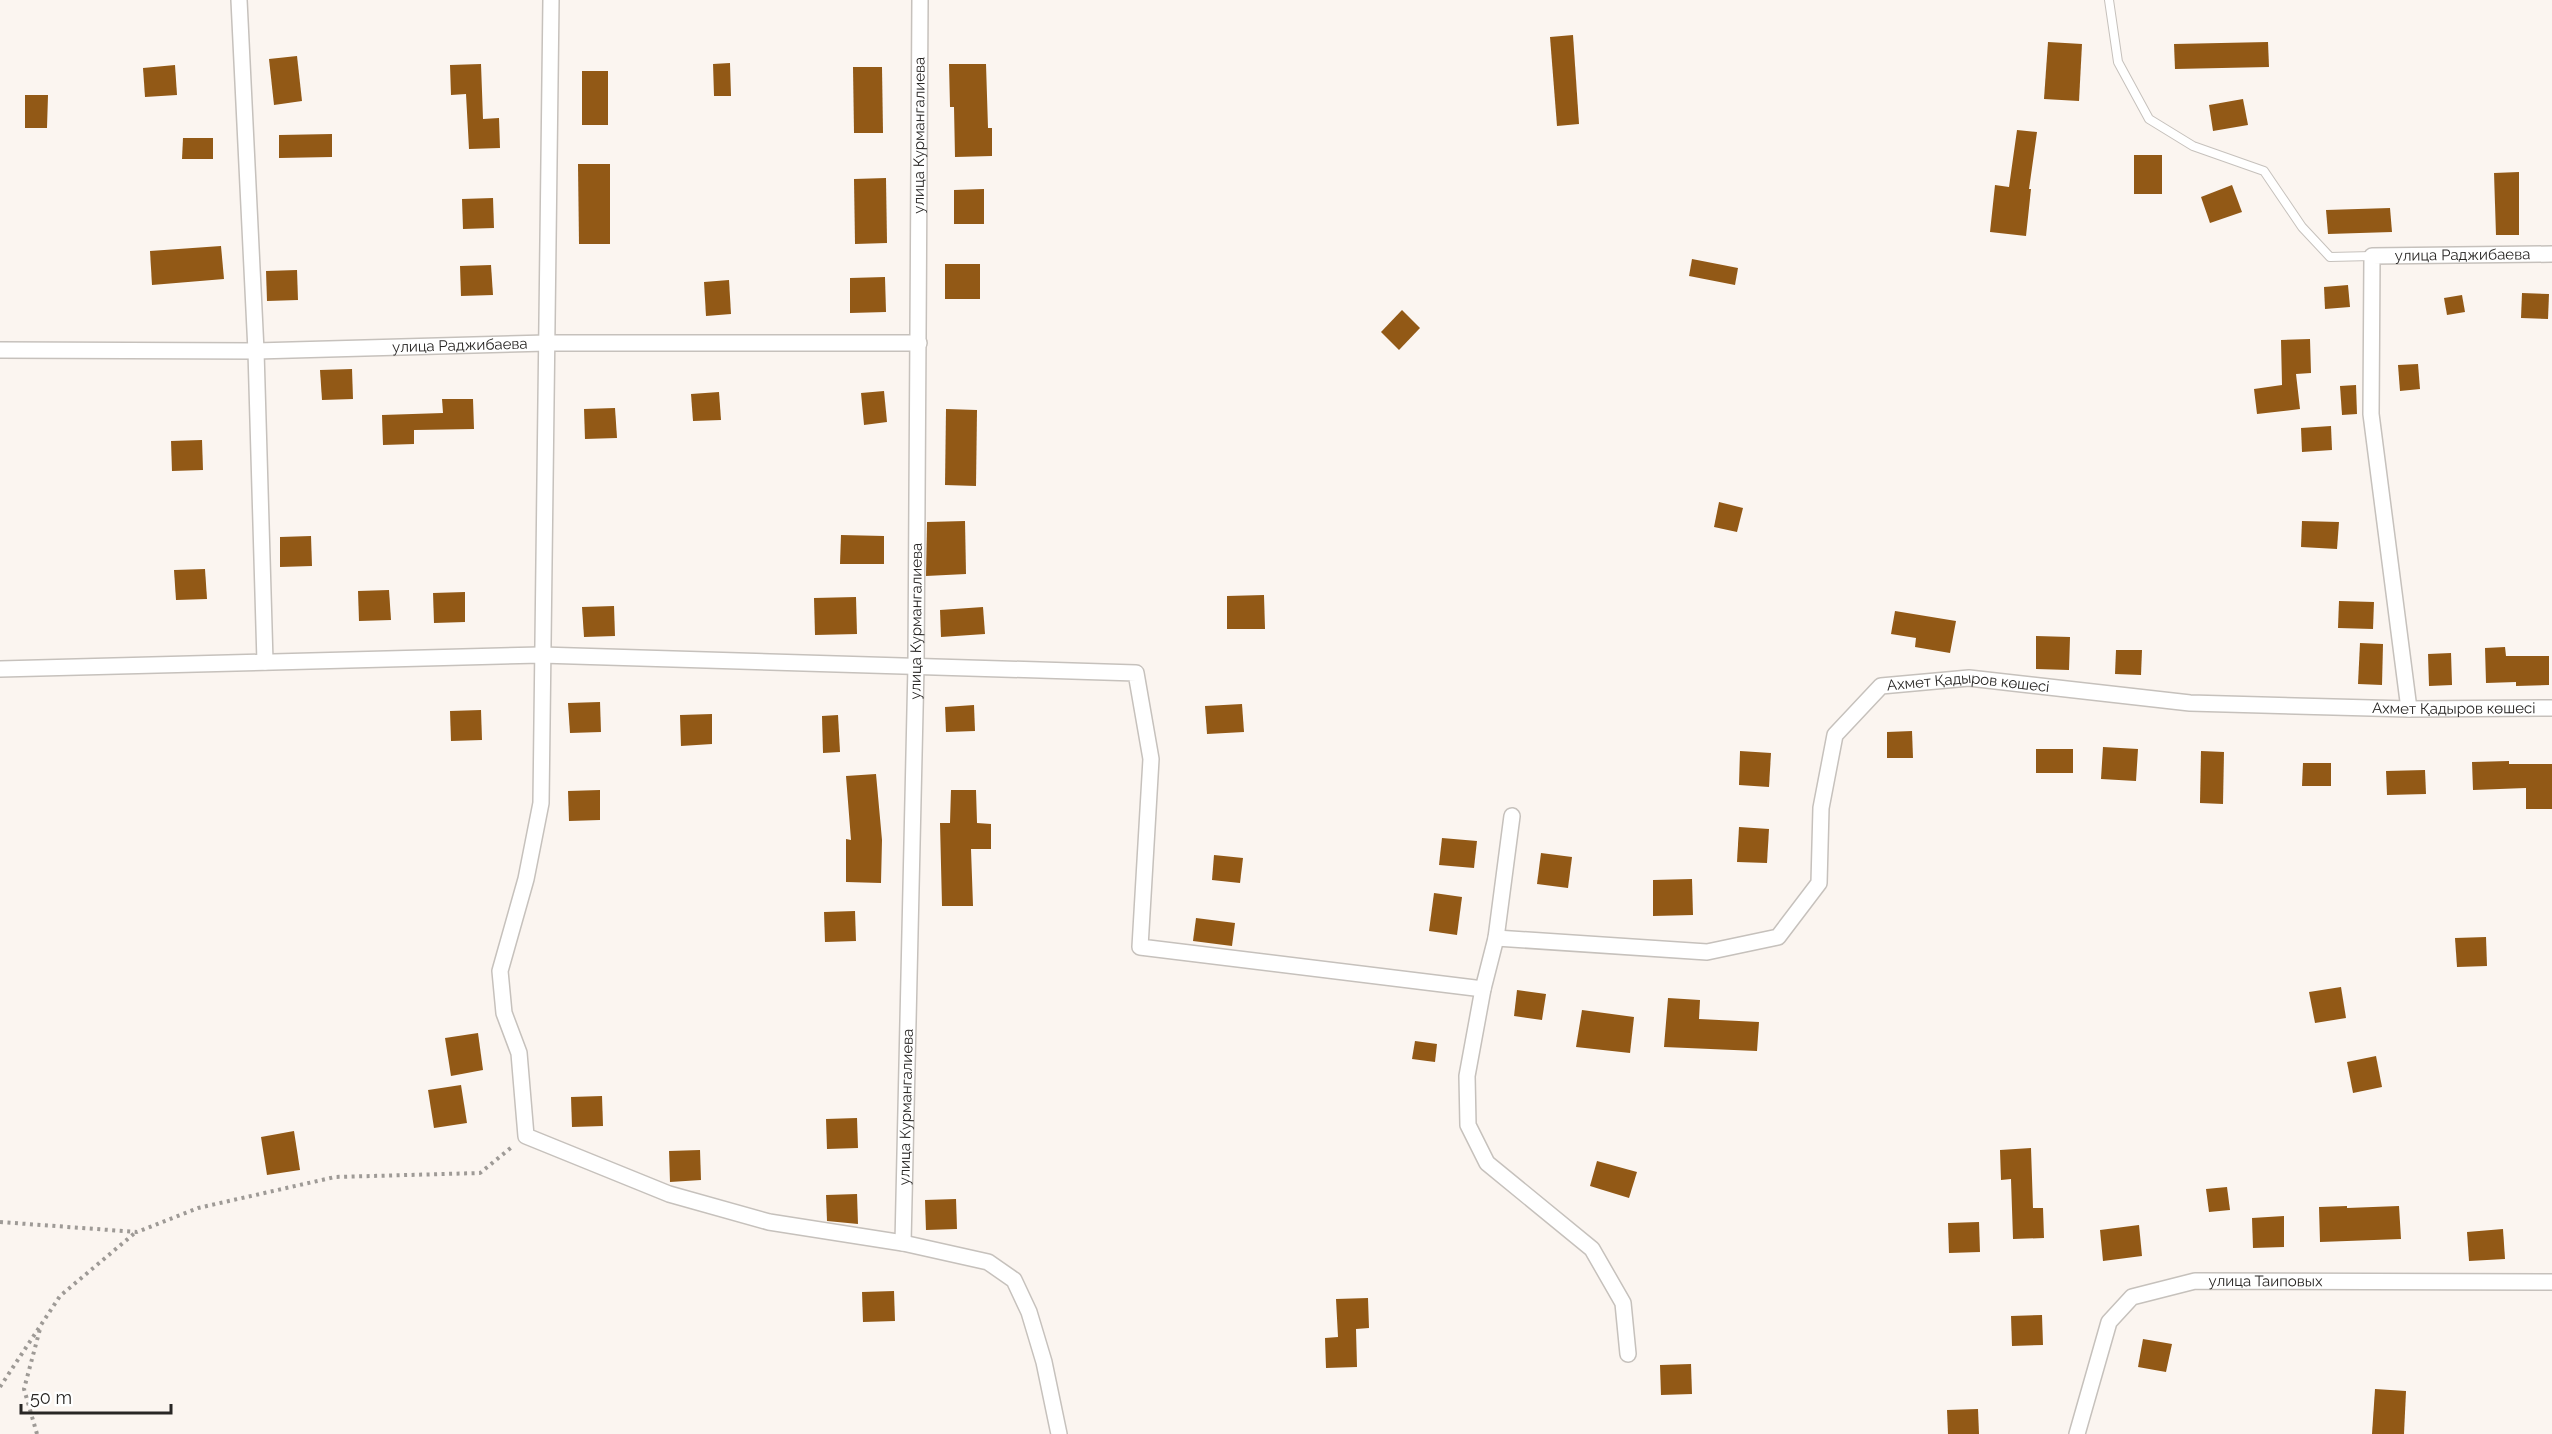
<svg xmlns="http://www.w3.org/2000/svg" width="2552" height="1434" font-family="Raleway,sans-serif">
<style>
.building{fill:#925916}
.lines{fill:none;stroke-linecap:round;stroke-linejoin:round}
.service-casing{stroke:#c6c1bc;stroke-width:10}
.minor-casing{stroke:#c6c1bc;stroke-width:18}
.path{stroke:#9e9a96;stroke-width:4;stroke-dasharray:3 4.5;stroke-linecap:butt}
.service{stroke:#fff;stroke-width:8}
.minor{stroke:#fff;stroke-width:15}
.labels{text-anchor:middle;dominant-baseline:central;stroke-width:6;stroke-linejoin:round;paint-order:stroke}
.street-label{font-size:15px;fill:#282624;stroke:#fff}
</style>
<rect width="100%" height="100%" fill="#fbf5f0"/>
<g class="building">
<path d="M1573 35 1579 124 1557 126 1550 37Z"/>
<path d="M2048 42 2082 44 2079 101 2044 99Z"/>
<path d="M2268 42 2269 67 2175 69 2174 44Z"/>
<path d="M297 56 302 101 274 105 269 59Z"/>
<path d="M730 63 731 96H714L713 64Z"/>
<path d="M481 64 483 119 499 118 500 148 469 149 466 94 451 95 450 65Z"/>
<path d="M949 64H986L988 128H992V156L955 157 954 107H950Z"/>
<path d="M175 65 177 95 145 97 143 68Z"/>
<path d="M853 67H882L883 133H854Z"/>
<rect x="582" y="71" width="26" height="54"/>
<path d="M25 95H48L47 128H25Z"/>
<path d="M2243 99 2248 125 2213 131 2209 105Z"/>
<path d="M2017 130 2037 132 2029 189H2031L2026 236 1990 232 1995 185 2009 187Z"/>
<path d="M332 134V157L279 158V135Z"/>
<path d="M183 138H213V159H182Z"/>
<rect x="2134" y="155" width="28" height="39"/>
<path d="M578 164H610V244H579Z"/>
<path d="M2519 172V235H2496L2494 173Z"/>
<path d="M886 178 887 243 855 244 854 179Z"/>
<path d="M2232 185 2242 212 2210 223 2201 197Z"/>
<path d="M984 189V224H954V190Z"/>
<path d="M493 198 494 228 463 229 462 199Z"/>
<path d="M2390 208 2392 232 2328 234 2326 210Z"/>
<path d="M221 246 224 279 152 285 150 251Z"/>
<path d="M1692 259 1738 268 1735 285 1689 276Z"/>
<rect x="945" y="264" width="35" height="35"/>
<path d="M491 265 493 295 461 296 460 266Z"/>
<path d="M297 270 298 300 267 301 266 271Z"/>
<path d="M885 277 886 312 850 313V278Z"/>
<path d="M729 280 731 314 706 316 704 282Z"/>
<path d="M2348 285 2350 307 2325 309 2324 287Z"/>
<path d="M2522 293 2549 294 2548 319 2521 318Z"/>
<path d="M2462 295 2465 312 2447 315 2444 298Z"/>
<path d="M1402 310 1420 328 1399 350 1381 332Z"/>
<path d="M2310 339 2311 373 2296 374 2300 409 2257 414 2254 389 2282 385 2281 340Z"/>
<path d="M2418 364 2420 389 2400 391 2398 365Z"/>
<path d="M352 369 353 399 322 400 320 370Z"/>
<path d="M2356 385 2357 414 2342 415 2340 386Z"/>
<path d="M884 391 887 422 864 425 861 393Z"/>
<path d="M719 392 721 420 693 421 691 394Z"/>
<path d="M442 399H473L474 429 414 430V444L383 445 382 415 443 413Z"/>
<path d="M615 408 617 438 585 439 584 409Z"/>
<path d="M946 409 977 410 976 486 945 485Z"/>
<path d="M2331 426 2332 450 2302 452 2301 428Z"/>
<path d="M202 440 203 470 172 471 171 441Z"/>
<path d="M1719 502 1743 508 1737 532 1714 527Z"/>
<path d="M965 521 966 574 926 576 927 522Z"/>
<path d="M2302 521 2339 522 2337 549 2301 547Z"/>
<path d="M841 535 884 536V564H840Z"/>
<path d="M311 536 312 566 280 567V537Z"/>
<path d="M205 569 207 599 176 600 174 570Z"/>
<path d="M389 590 391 620 359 621 358 591Z"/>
<path d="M465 592V622L434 623 433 593Z"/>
<path d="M1264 595 1265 629H1227V596Z"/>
<path d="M856 597 857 634 815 635 814 598Z"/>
<path d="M2339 601 2374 602 2373 629 2338 628Z"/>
<path d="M614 606 615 636 584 637 582 607Z"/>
<path d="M983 607 985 634 941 637 940 610Z"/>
<path d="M1895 611 1956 621 1950 653 1915 647 1916 638 1891 634Z"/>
<path d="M2036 636 2070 637 2069 670 2036 669Z"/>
<path d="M2360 643 2383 644 2382 685 2358 684Z"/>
<path d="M2505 647 2506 656H2549V685L2516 686V682L2486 683 2485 648Z"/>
<path d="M2116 650H2142L2141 675 2115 674Z"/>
<path d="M2451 653 2452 685 2429 686 2428 654Z"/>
<path d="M600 702 601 732 570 733 568 703Z"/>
<path d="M1242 704 1244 732 1207 734 1205 706Z"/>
<path d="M974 705 975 731 946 732 945 707Z"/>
<path d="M481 710 482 740 451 741 450 711Z"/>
<path d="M712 714V744L681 746 680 715Z"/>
<path d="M838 715 840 752 823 753 822 716Z"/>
<path d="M1912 731 1913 758H1887V732Z"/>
<path d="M2103 747 2138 749 2136 781 2101 779Z"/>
<rect x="2036" y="749" width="37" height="24"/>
<path d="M1740 751 1771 753 1769 787 1739 785Z"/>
<path d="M2201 751 2224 752 2223 804 2200 803Z"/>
<path d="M2509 761V764H2552V809H2526V788L2473 790 2472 762Z"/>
<path d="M2303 763H2331V786H2302Z"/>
<path d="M2425 770 2426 794 2387 795 2386 771Z"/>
<path d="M876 774 882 840 881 883 846 882V839L851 840 846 776Z"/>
<path d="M600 790V820L569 821 568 791Z"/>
<path d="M951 790H976L977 823 991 824V849H971L973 906H942L940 823H950Z"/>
<path d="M1739 827 1769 829 1767 863 1737 862Z"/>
<path d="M1442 838 1477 841 1474 868 1439 865Z"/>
<path d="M1541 853 1572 857 1568 888 1537 884Z"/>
<path d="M1214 855 1243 858 1240 883 1212 880Z"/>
<path d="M1692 879 1693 915 1653 916V880Z"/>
<path d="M1434 893 1462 897 1457 935 1429 931Z"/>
<path d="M855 911 856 941 825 942 824 912Z"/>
<path d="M1196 918 1235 923 1232 946 1193 941Z"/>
<path d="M2486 937 2487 966 2457 967 2455 938Z"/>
<path d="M2341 987 2346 1018 2315 1023 2309 992Z"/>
<path d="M1517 990 1546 994 1542 1020 1514 1016Z"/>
<path d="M1668 998 1700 1000 1699 1019 1759 1022 1757 1051 1664 1047Z"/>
<path d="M1582 1010 1634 1017 1630 1053 1576 1047Z"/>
<path d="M478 1033 483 1070 451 1076 445 1038Z"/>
<path d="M1415 1041 1437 1044 1435 1062 1412 1059Z"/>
<path d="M2376 1056 2382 1087 2353 1093 2347 1062Z"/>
<path d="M461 1085 467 1123 434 1128 428 1090Z"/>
<path d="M602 1096 603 1126 572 1127 571 1097Z"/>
<path d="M857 1118 858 1148 827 1149 826 1119Z"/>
<path d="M294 1131 300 1170 267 1175 261 1137Z"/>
<path d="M2031 1148 2033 1208H2043L2044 1238 2013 1239 2011 1179 2001 1180 2000 1150Z"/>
<path d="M700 1150 701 1180 670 1182 669 1151Z"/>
<path d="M1597 1161 1637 1172 1629 1198 1590 1186Z"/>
<path d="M2227 1187 2230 1210 2209 1212 2206 1189Z"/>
<path d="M857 1194 858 1224 827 1221 826 1195Z"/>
<path d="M956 1199 957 1229 926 1230 925 1200Z"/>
<path d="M2347 1206V1208L2399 1206 2401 1239 2320 1242 2319 1207Z"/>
<path d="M2284 1216V1247L2253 1248 2252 1218Z"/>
<path d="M1979 1222 1980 1252 1949 1253 1948 1223Z"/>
<path d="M2139 1225 2142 1256 2103 1261 2100 1230Z"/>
<path d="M2503 1229 2505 1259 2469 1261 2467 1232Z"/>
<path d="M894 1291 895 1321 863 1322 862 1292Z"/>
<path d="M1368 1298 1369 1328 1356 1329 1357 1367 1326 1368 1325 1338 1338 1337 1336 1299Z"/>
<path d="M2042 1315 2043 1345 2012 1346 2011 1316Z"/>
<path d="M2143 1339 2172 1344 2166 1372 2138 1367Z"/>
<path d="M1691 1364 1692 1394 1661 1395 1660 1365Z"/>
<path d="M2375 1389 2406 1391 2404 1434H2372Z"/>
<path d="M1978 1409 1979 1434H1948L1947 1410Z"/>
</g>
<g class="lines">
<defs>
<path id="service" d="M2109 0 2118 62 2149 119 2193 146 2264 171 2302 227 2330 257 2372 256"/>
<g id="minor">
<path d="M239 0 256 351 265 662"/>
<path d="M551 0 541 803 526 879 500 971 504 1013 519 1053 526 1136 669 1194 769 1222 903 1243 988 1262 1014 1280 1029 1312 1044 1362 1059 1434"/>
<path id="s1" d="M0 350 256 351 547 343H919"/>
<path d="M0 669 541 655 1136 673 1151 759 1140 947 1483 989"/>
<path id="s2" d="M2409 709 2371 414 2372 256 2552 254"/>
<path d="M1512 816 1496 938 1483 989 1467 1076 1468 1125 1487 1163 1592 1249 1623 1303 1628 1354"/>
<path id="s3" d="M1496 938 1707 952 1778 937 1819 883 1821 808 1835 735 1881 686 1969 678 2190 703 2409 709 2552 708"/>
<path id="s4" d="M903 1243 916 666 920 0"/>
<path id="s5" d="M2077 1434 2109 1322 2132 1297 2195 1281 2552 1282"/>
</g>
</defs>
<use href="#service" class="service-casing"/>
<use href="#minor" class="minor-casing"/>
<g class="path">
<path d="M0 1222 137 1232 198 1208 335 1177 480 1173 513 1146"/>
<path d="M0 1387 60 1296 136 1232"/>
<path d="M37 1434 24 1389 40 1329"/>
</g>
<use href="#service" class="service"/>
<use href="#minor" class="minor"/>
</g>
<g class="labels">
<g class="street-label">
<text stroke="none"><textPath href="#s4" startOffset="1108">улица Курмангалиева</textPath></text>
<text stroke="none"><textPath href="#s2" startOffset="546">улица Раджибаева</textPath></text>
<text stroke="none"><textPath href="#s1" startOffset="460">улица Раджибаева</textPath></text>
<text stroke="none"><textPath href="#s4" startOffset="622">улица Курмангалиева</textPath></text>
<text stroke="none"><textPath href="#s3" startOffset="656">Ахмет Қадыров көшесі</textPath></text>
<text stroke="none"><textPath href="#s3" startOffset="1143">Ахмет Қадыров көшесі</textPath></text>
<text stroke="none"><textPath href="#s4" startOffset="136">улица Курмангалиева</textPath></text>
<text stroke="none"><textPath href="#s5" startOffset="286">улица Таиповых</textPath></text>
</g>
</g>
<path d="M21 1404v9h150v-9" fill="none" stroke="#282624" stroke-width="3"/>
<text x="30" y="1404" font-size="18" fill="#282624" stroke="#ffffff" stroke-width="4.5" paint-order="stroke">50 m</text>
</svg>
